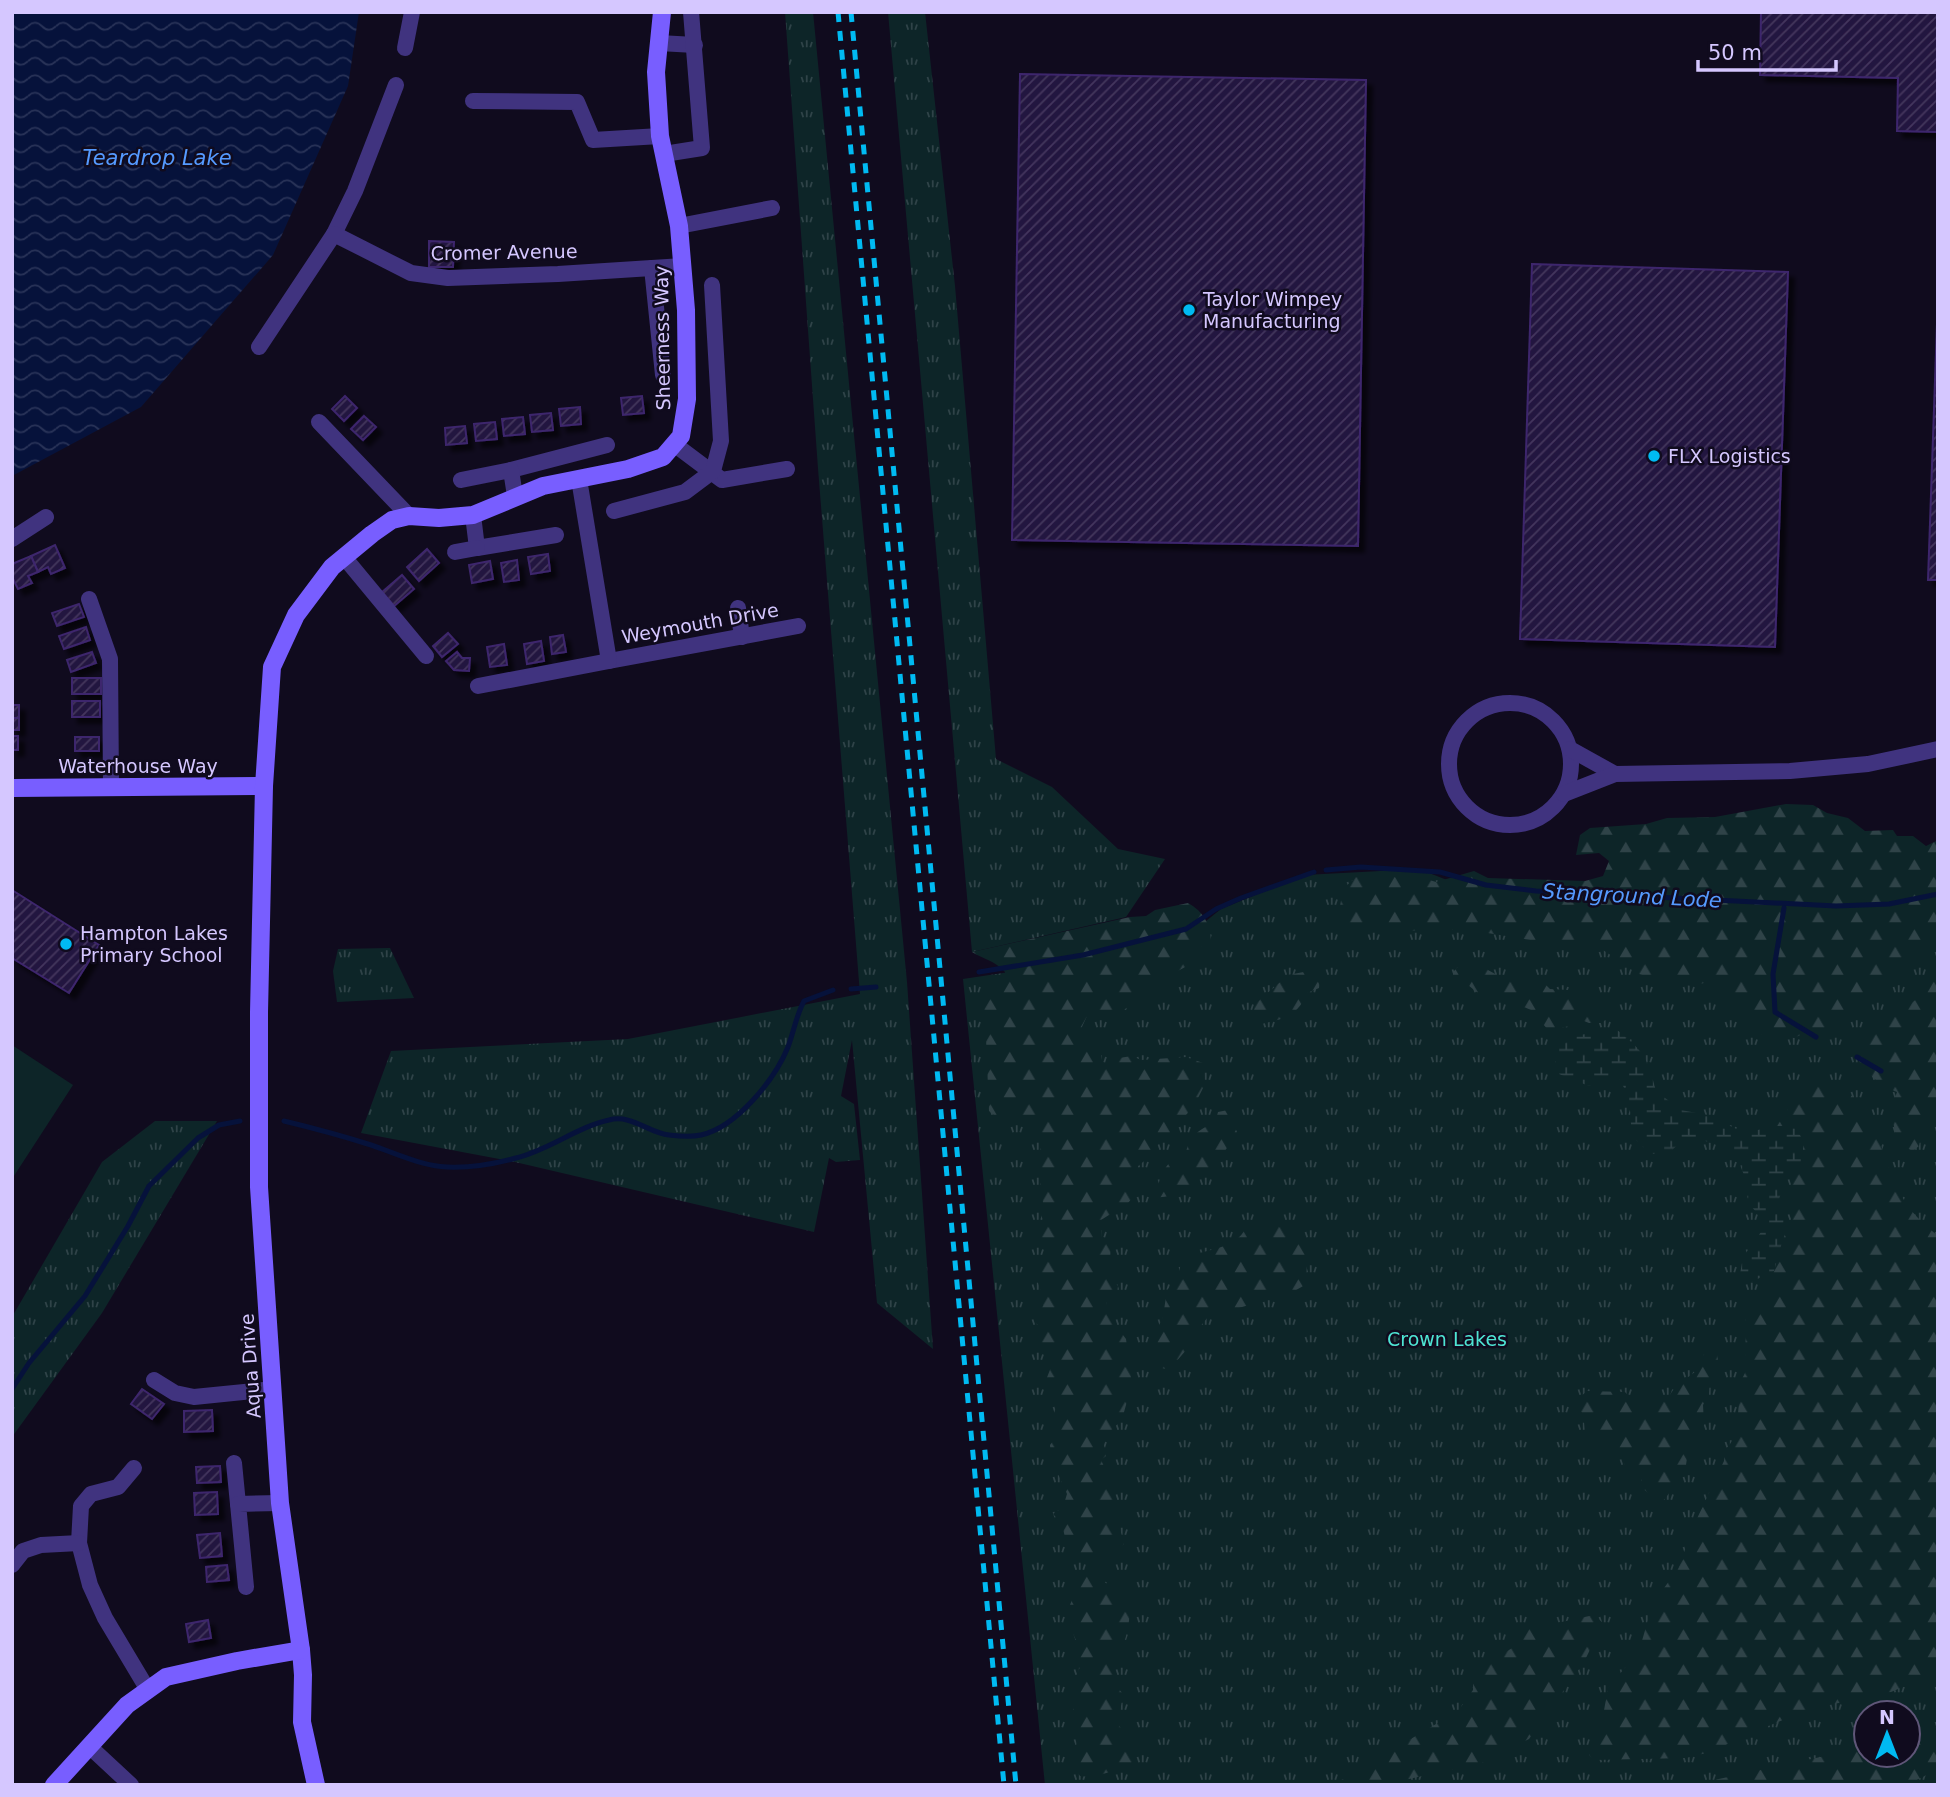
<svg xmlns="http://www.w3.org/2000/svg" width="1950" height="1797" font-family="'DejaVu Sans',sans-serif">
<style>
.grass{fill:url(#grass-tufts);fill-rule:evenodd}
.forest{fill:url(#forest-firs)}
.wetland{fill:url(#wetland-marsh)}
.pitch{fill:#0d2528}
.water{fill:url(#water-waves)}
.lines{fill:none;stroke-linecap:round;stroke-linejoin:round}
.stream{stroke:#06123b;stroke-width:5}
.building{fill:url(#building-hatch);stroke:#3e266d;stroke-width:2;filter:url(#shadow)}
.street{stroke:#40337f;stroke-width:16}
.secondary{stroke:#785eff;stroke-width:18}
.rail{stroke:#00baf2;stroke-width:5;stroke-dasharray:10 9;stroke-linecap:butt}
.poi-dot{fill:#00baf2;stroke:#100b1e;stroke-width:2.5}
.labels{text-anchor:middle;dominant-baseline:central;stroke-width:5;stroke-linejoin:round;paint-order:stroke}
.street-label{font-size:19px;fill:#d5c7ff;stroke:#100b1e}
.poi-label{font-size:19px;fill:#d5c7ff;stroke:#100b1e;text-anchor:start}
.park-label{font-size:19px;fill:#4ee4d3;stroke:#100b1e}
.water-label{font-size:21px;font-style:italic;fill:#559aff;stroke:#100b1e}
</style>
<defs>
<pattern id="grass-tufts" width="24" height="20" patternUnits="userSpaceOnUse" patternTransform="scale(1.75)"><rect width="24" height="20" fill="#0d2528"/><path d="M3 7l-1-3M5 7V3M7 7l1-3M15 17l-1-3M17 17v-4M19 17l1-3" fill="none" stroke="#2f4348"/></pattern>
<pattern id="forest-firs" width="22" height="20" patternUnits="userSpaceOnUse" patternTransform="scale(1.75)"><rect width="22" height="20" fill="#0d2528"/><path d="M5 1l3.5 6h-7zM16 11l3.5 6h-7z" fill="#2f4348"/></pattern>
<pattern id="wetland-marsh" width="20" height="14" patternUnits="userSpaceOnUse" patternTransform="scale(1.75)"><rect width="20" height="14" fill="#0d2528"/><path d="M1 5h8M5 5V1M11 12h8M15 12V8" fill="none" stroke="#2f4348"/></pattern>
<pattern id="water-waves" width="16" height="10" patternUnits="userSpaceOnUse" patternTransform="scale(1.75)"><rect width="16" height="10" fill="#06123b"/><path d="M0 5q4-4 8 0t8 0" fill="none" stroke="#293358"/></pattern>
<pattern id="building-hatch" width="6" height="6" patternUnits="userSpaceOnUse" patternTransform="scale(1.75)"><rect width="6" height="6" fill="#241640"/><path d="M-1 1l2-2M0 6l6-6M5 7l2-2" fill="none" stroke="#43365d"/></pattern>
<filter id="shadow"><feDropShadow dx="6" dy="6" stdDeviation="2" flood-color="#0009"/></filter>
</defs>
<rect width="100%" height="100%" fill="#100b1e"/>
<g class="grass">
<path d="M785 12H813L907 982 933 1349 877 1303 852 1040 841 1096 854 1104 860 1160 836 1162 829 1158 814 1232 515 1162 361 1133 391 1051 628 1039 860 994 818 468Z"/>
<path d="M888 12H925L955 286 996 759 1052 787 1118 849 1165 859 1126 917 972 952Z"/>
<path d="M1419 869 1485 895 1938 877V1785H1045L963 979 1082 961 1190 934 1221 909 1305 875ZM1866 1713H1908V1755H1866Z"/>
<path d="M390 948 414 998 337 1002 333 971 338 949Z"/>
<path d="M155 1121H217L102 1313 12 1437V1317L102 1162Z"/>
</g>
<g class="forest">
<path d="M1786 804 1813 805 1827 813 1848 818 1865 831 1893 830 1897 836H1913L1926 846 1938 840V937L1918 950 1908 967 1838 1028H1816L1794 1038 1787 1034 1767 1038C1741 1023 1736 998 1711 981L1693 986 1670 983 1639 974 1600 948 1579 943 1543 942 1463 929 1403 931 1367 928 1345 932 1335 914 1339 912 1343 889 1357 876 1388 870 1389 874 1403 881 1423 878 1436 882 1474 871 1488 878 1585 881 1603 876 1609 861 1599 853 1576 855 1580 835 1590 828 1646 824 1667 818 1715 817Z"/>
<path d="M1188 903C1204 912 1210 924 1211 941L1201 947 1187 966 1154 984 1151 993 1112 1017 1096 1009 1087 1016 1081 1029 1097 1035 1103 1065 1116 1066 1119 1058 1132 1056 1141 1060 1186 1057 1203 1063 1205 1084 1194 1106 1169 1134 1160 1141 1149 1157 1137 1167 1138 1191 1128 1203 1101 1220 1102 1238 1111 1245 1109 1274 1118 1286 1117 1293 1107 1301 1106 1312 1126 1339 1132 1384 1122 1419 1103 1440 1106 1456 1101 1460 1110 1479 1114 1498 1117 1500 1119 1525 1124 1544C1110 1557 1084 1561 1068 1551L1062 1524 1053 1514 1063 1507 1067 1494 1051 1458 1050 1445 1057 1436C1054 1425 1051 1416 1057 1406L1046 1380 1055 1357 1040 1345V1329L1034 1319V1314L1043 1306C1043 1292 1037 1284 1035 1270L1049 1253V1249L1038 1241 1039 1232 1046 1227 1041 1215 1044 1212 1040 1177 1042 1153 1034 1125 1022 1123 1012 1115 995 1116 989 1111 985 1014 982 996 1005 980V972C994 960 985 960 972 952L1130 917 1146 916 1155 910Z"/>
<path d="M1461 964H1477L1508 981 1541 980 1550 989 1569 990V993L1580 996 1584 1002 1596 1004 1599 1010 1606 1011 1608 1017 1602 1023H1589L1579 1019 1569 1026 1549 1031 1531 1010 1498 996 1479 994 1468 985H1454L1453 972Z"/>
<path d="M1938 967V1117L1923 1125 1919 1146 1913 1151C1890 1142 1890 1111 1897 1092 1880 1086 1870 1076 1860 1062L1867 1049 1868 1031 1869 1036 1886 1027 1893 1018 1919 997 1930 972Z"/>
<path d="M1314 970 1320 976 1319 988 1307 993C1297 1019 1278 1020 1253 1026L1254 1005 1288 975Z"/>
<path d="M1815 1081C1822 1082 1831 1082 1837 1085 1875 1104 1882 1157 1899 1191 1908 1210 1922 1223 1938 1236V1672L1891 1692 1810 1709 1741 1737 1714 1751 1686 1758 1594 1760 1589 1755 1590 1738 1597 1721 1603 1716 1608 1688 1639 1651 1653 1603 1678 1569 1694 1525 1724 1461V1453L1736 1435 1741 1381 1745 1373 1746 1316 1767 1298 1773 1264 1792 1217 1790 1156 1757 1138 1759 1123 1787 1113C1791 1094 1796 1085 1815 1081Z"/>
<path d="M1228 1110 1237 1132C1223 1158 1187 1201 1155 1197 1161 1175 1163 1162 1186 1153 1189 1136 1199 1129 1215 1123L1218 1112Z"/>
<path d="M1271 1223C1306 1236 1310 1250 1305 1285L1289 1294 1273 1295 1266 1300 1208 1317 1195 1333 1193 1342 1175 1363 1166 1369 1153 1366 1150 1344 1163 1317 1167 1290 1178 1279 1181 1262C1201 1246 1234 1254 1247 1226Z"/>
<path d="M1705 1344 1717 1350 1718 1362 1710 1375 1709 1395 1703 1405 1704 1425 1696 1434V1450L1687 1458 1685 1472 1664 1500 1656 1499 1642 1488V1480L1629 1475 1621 1455 1595 1450V1437L1585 1430 1583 1414 1578 1408 1577 1400 1587 1391 1625 1392 1636 1404 1655 1397H1669C1681 1372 1705 1380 1705 1344Z"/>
<path d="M1091 1572 1114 1589 1125 1590 1136 1599V1606L1130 1610C1129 1628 1125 1648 1113 1662L1114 1683 1123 1694 1118 1724 1130 1741 1129 1748 1135 1750V1765L1092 1777 1080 1776 1075 1769 1077 1733 1073 1721V1684L1080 1667V1648L1074 1636 1075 1616 1070 1605 1080 1579Z"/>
<path d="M1594 1615 1603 1623 1584 1662 1529 1739 1485 1762 1382 1785H1333L1458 1711 1473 1690V1671L1514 1647V1638L1529 1629Z"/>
<path d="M1938 1727V1769L1907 1785H1701L1705 1782 1866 1747V1755H1908V1743L1913 1735Z"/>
</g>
<path class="wetland" d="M1616 1029C1643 1051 1647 1056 1656 1091L1681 1110 1707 1115 1745 1133 1775 1126H1793L1803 1139V1155L1798 1170 1786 1179 1779 1199 1786 1228 1774 1271 1747 1284 1739 1280 1743 1257 1766 1225 1748 1202 1744 1175 1734 1150 1699 1139H1684L1671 1151 1653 1154C1623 1135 1635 1128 1628 1099 1627 1092 1622 1084 1619 1078L1589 1086 1559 1074 1553 1052 1574 1036Z"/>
<path class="pitch" d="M12 1045 73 1085 12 1179Z"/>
<path class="water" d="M12 12H359L348 86 273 255 141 407 12 476Z"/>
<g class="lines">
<g class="stream">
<path d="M1326 870 1361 867 1440 872 1486 885 1536 891 1836 906 1889 904 1938 894"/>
<path d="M1784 908 1773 974 1775 1012 1816 1037"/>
<path d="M979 972 1083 955 1186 929 1216 909 1241 898 1314 872"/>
<path d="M851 989 876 987"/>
<path d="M1857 1057 1881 1071"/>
<path d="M284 1121C313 1128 343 1136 371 1145 395 1153 422 1166 447 1167 470 1168 494 1164 516 1158 549 1150 577 1127 609 1120 631 1114 649 1133 669 1135 678 1136 692 1137 701 1135 737 1127 775 1079 788 1047 794 1031 796 1016 804 1001L833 990"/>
<path d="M12 1389 29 1363 85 1296 128 1226 149 1186 198 1138 219 1125 240 1121"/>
</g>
</g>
<g class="building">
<path d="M1761 12H1938V132L1897 131 1898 78 1760 75Z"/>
<path d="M1020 74 1366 80 1358 546 1012 540Z"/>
<path d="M429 241 454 242 453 267H429Z"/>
<path d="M1532 264 1788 272 1775 647 1520 639Z"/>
<path d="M1938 295V580H1928Z"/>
<path d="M345 396 357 408 344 421 332 409Z"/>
<path d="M642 396 644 413 623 415 621 398Z"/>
<path d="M580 407 581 424 561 426 559 409Z"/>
<path d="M551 413 553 430 532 432 530 415Z"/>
<path d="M364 416 376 427 363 440 351 429Z"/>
<path d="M523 417 525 434 504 436 502 419Z"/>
<path d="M495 422 497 439 476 441 474 424Z"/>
<path d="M465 426 467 443 446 445 445 428Z"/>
<path d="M55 545 65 568 51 574 48 567 38 572 31 556Z"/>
<path d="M427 549 439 563 419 581 407 567Z"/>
<path d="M548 554 550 571 531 574 528 557Z"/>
<path d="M31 556 38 572 28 576 32 583 18 589 12 577V564Z"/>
<path d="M517 560 519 580 504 582 501 563Z"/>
<path d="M490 561 493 579 472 583 469 565Z"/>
<path d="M402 575 414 589 394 606 382 592Z"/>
<path d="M79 604 84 617 57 626 52 613Z"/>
<path d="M86 627 90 640 64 649 59 636Z"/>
<path d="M448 633 458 644 442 657 433 646Z"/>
<path d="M563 635 566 652 552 654 550 637Z"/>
<path d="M541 641 544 661 527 664 524 644Z"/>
<path d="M504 644 507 665 490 667 487 647Z"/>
<path d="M92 652 96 663 71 672 67 660Z"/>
<path d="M457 652 462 658H470L469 671 454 670 446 661Z"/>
<rect x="72" y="678" width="29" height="16"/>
<rect x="72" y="701" width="28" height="16"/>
<rect x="12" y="705" width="7" height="13"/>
<rect x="12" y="718" width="7" height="12"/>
<rect x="12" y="736" width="6" height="14"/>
<rect x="75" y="737" width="24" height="14"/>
<path d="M12 890 99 945 69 993 12 958Z"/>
<path d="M142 1389 164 1404 152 1419 131 1404Z"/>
<path d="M212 1410 213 1431 184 1432V1411Z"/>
<path d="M220 1466 221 1482 197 1483 196 1467Z"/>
<path d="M217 1492 218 1514 195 1515 194 1493Z"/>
<path d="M220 1533 222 1556 200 1558 197 1535Z"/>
<path d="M227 1565 229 1580 207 1582 206 1567Z"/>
<path d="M208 1620 211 1638 189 1642 186 1624Z"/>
</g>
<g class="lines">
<g class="street">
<path d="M659 43 695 45"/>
<path d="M405 48 412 12"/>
<path d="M473 101 577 102 593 140 660 136"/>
<path d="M664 154 702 148 691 12"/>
<path d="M679 226 772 208"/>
<path d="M334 234 355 191 396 85"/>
<path d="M652 268 663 375"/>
<path d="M259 347 334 234 411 273 448 278 558 274 683 266"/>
<path d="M319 422 409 516"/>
<path d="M674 444 722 480 787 469"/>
<path d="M511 470 607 445"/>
<path d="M461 480 511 470 515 496"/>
<path d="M614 511 685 492 713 471 721 441 712 285"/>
<path d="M473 515 477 548 556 535"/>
<path d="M12 539 46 517"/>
<path d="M455 552 477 548"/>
<path d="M344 557 426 656"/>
<path d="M89 599 110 659 111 787"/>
<path d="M738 608 742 637"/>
<path d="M609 661 798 626"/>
<path d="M478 686 609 661 579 479"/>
<circle cx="1510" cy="764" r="61"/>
<path d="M1570 749 1615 774"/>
<path d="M1564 794 1615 774 1790 771 1868 764 1938 749"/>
<path d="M154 1380 175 1393 194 1397 273 1389"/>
<path d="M234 1463 238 1504"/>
<path d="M134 1468 118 1487 91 1494 81 1506 79 1543 90 1585 105 1618 148 1690"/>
<path d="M12 1565 23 1551 41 1545 79 1543"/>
<path d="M246 1587 238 1504 280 1503"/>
<path d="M89 1746 131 1785"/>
</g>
<g class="secondary">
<path d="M12 788 264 786"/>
<path d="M301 1650 303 1675 302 1722 316 1785"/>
<path d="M54 1785 127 1705 166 1677 237 1661 301 1650 280 1503 259 1187V1012L264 786 272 667 296 615 332 567 372 534 392 520 409 516 439 518 473 515 543 486 628 469 663 457 681 436 687 399 686 310 679 226 660 136 656 72 662 12"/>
</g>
<g class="rail">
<path d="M838 12 1004 1785"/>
<path d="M851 12 1016 1785"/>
</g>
</g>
<g class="poi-dot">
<circle cx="1189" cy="310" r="7"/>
<circle cx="1654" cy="456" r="7"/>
<circle cx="66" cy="944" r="7"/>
</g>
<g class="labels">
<g class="street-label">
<text transform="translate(504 252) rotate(-1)">Cromer Avenue</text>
<text transform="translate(662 338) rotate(-91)">Sheerness Way</text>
<text transform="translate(700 623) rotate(-10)">Weymouth Drive</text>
<text x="138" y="766">Waterhouse Way</text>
<text transform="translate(250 1366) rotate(-94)">Aqua Drive</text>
</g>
<g class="poi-label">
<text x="1203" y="299">Taylor Wimpey<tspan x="1203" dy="22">Manufacturing</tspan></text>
<text x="1668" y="456">FLX Logistics</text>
<text x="80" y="933">Hampton Lakes<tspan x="80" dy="22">Primary School</tspan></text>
</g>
<g class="park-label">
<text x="1447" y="1339">Crown Lakes</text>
</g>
<g class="water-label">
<text x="157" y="158">Teardrop Lake</text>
<text transform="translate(1632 896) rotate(3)">Stanground Lode</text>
</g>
</g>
<rect width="1950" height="1797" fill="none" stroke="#d5c7ff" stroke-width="28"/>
<g transform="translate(1887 1734)"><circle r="33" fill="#100b1e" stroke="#5f5678" stroke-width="2"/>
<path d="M0-5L12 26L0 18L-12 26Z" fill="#00baf2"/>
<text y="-10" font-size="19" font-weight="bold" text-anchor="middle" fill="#d5c7ff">N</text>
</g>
<path d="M1698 60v10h138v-10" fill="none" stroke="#d5c7ff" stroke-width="3.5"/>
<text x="1708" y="60" font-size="21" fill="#d5c7ff" stroke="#100b1e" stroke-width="5" paint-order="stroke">50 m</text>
</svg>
